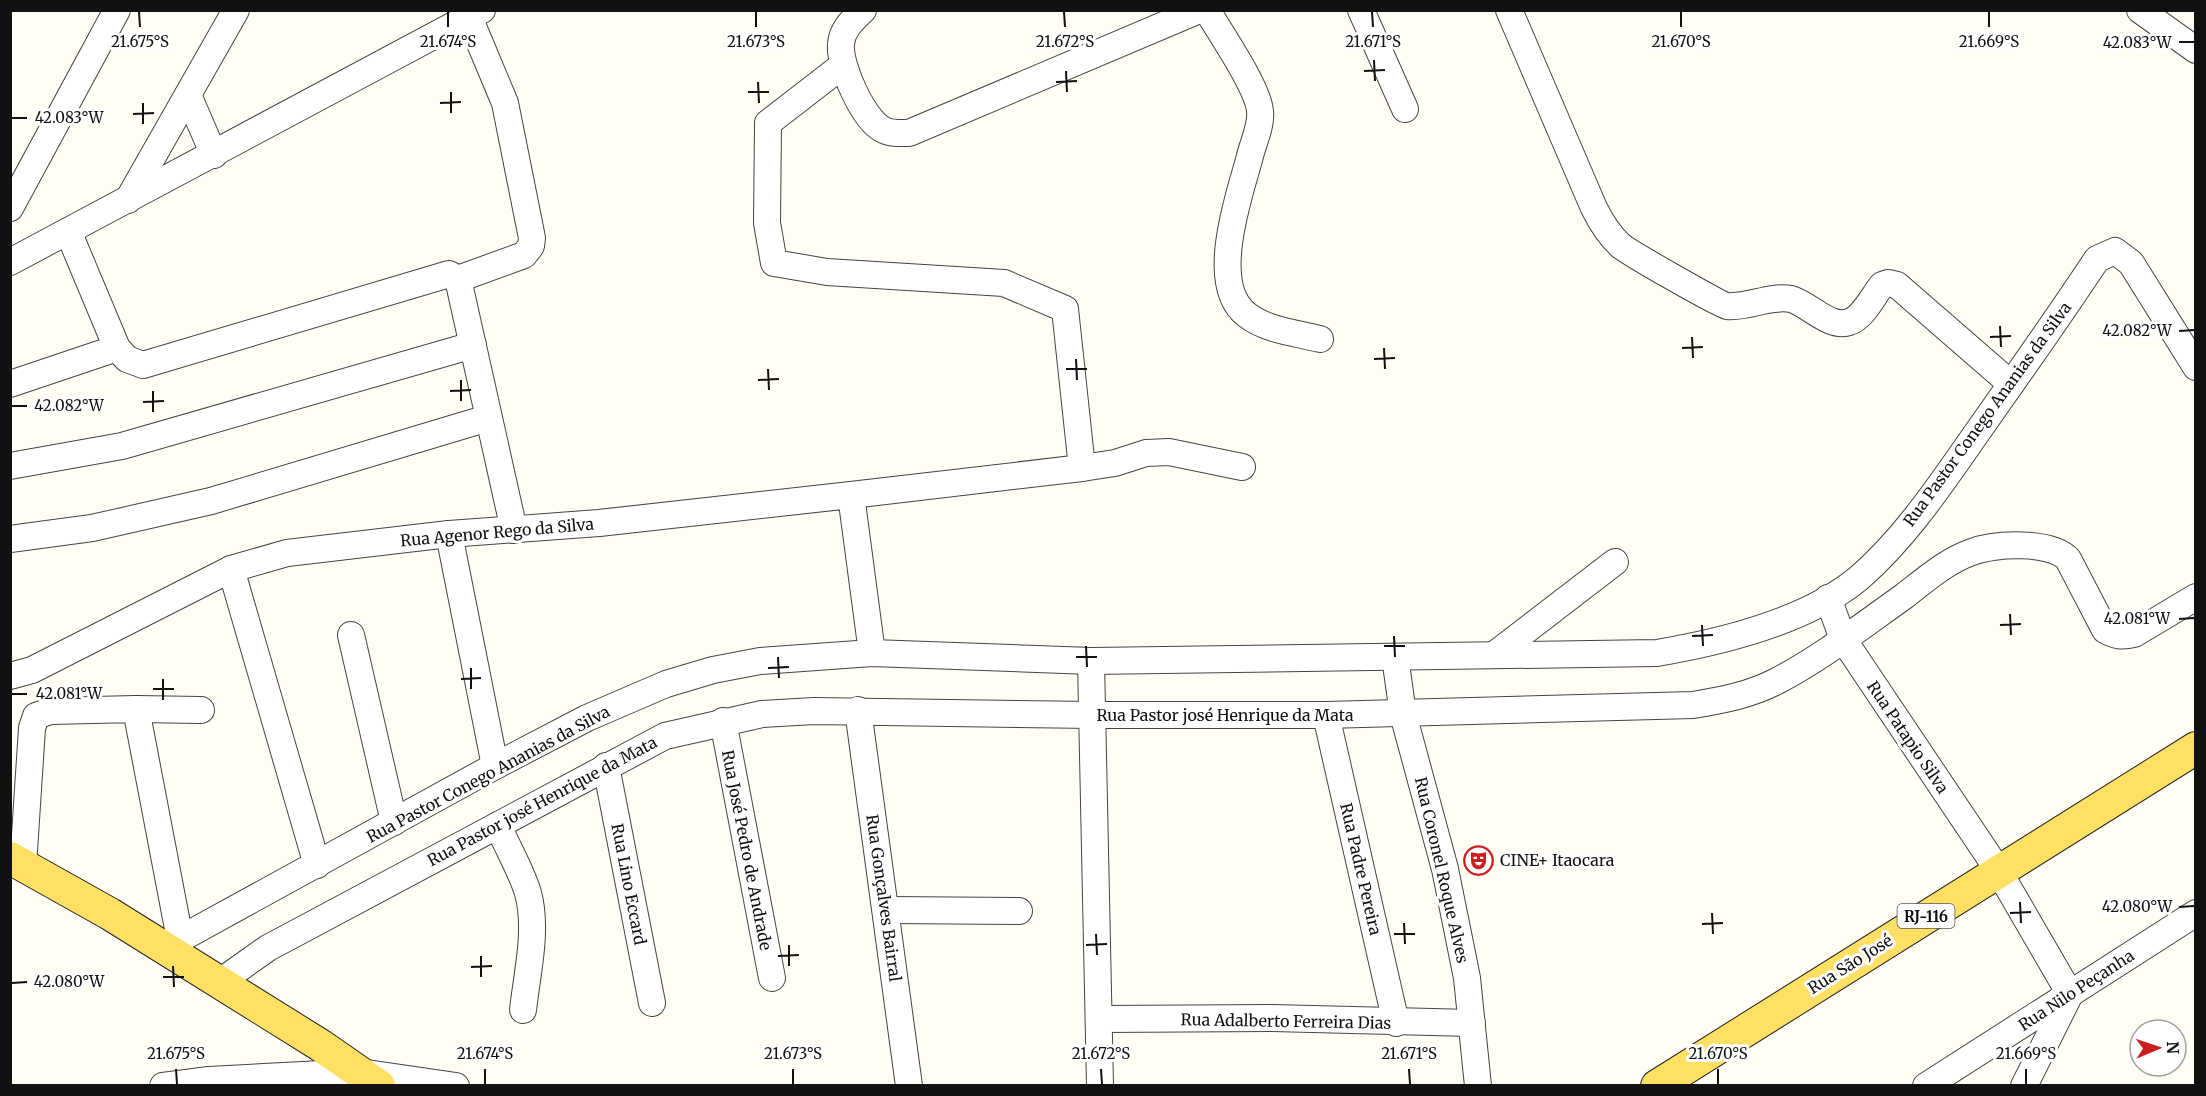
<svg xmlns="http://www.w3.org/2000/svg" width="2206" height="1096" font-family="Merriweather,serif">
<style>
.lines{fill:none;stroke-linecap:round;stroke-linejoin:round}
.minor-casing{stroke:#444;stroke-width:28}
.major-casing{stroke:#222;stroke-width:34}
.minor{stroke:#fff;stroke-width:26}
.major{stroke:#ffdf64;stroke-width:32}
.ticks{fill:none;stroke:#111;stroke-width:2}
.labels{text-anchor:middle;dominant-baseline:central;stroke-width:6;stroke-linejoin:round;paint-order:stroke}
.shield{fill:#fff;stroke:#585858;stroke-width:1.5}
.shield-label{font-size:15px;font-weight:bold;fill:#111}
.street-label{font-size:16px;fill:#111;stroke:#fff}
.poi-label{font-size:16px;fill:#111;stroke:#fff;text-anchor:start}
.ticks-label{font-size:15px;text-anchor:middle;fill:#111;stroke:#fff;stroke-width:6;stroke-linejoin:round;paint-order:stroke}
</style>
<rect width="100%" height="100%" fill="#fffdf4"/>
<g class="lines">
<defs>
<g id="minor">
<path d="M863 10C853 20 842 29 841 44 839 65 863 119 882 129 890 134 899 133 909 133L1199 10"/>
<path d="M1207 10C1220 33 1258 87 1260 111 1262 126 1252 145 1249 160 1238 199 1208 286 1247 315 1266 330 1296 333 1320 339"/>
<path d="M1361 10 1405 109"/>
<path d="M1509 10 1594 208C1601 222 1608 234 1620 245 1627 252 1721 305 1727 306 1748 308 1770 295 1791 299 1809 304 1830 329 1849 322 1863 318 1873 296 1882 285L1888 283 1897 285 2011 384"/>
<path d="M2140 10 2196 50"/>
<path d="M843 65 768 123 767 223 774 263 827 272 1004 283 1065 309 1082 468"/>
<path d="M188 95 214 155"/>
<path d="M128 200 236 10"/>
<path d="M10 208 117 10"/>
<path d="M68 231 482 10"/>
<path d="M10 262 68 231 117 348 127 359 143 365 449 274 458 279 514 530"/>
<path d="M458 279 524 255 531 246 532 238 505 103 469 17"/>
<path d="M10 384 117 348"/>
<path d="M10 466 122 446 473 345"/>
<path d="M851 495 1082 468 1115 463 1146 453 1169 452 1242 467"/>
<path d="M449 534 495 766"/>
<path d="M10 539 92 528 211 501 488 418"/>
<path d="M231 569 317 865"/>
<path d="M1828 598 1843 639 1998 870 2070 994 2024 1086"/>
<path d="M351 635 394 822"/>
<path d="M1494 655 1615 562"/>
<path d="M1395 657 1403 714 1445 869 1467 978 1478 1086"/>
<path d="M1091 661 1100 1086"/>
<path d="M10 676 32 670 231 569 287 553 449 534 599 523 851 495 872 653"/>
<path d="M136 709 201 710"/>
<path d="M858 710 909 1086"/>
<path d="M1326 715 1396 1023"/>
<path d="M723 721 772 978"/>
<path d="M606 766 652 1003"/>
<path d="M498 825C507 847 521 870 528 893 538 930 527 973 523 1010"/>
<path d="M23 866 32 728 36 716 50 711 136 709 180 939"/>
<path d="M887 910 1019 911"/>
<path d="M160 946 180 939 495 766 587 718 666 684 713 670 760 661 872 653 1091 661 1657 653C1722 642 1807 621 1859 578 1906 537 1941 484 1976 434 2017 376 2058 318 2097 259L2115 251 2131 263 2196 367"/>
<path d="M220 982 268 948 665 736 762 714 814 711 1094 715H1326L1693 705C1723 700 1750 695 1777 681 1821 658 1862 626 1903 597 1924 581 1946 561 1972 552 1995 543 2051 541 2068 559L2105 630C2116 636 2122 637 2134 634L2196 597"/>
<path d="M1100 1019 1272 1018 1472 1023"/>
<path d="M163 1086 209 1080 360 1072 456 1086"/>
<path d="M1926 1086 2196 913"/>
</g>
<g id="major">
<path d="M10 858 110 914 320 1045 379 1086"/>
<path d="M1657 1086 2196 748"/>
</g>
</defs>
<use href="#minor" class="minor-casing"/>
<use href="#major" class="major-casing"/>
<use href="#minor" class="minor"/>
<use href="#major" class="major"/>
</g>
<path class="ticks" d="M139 12 140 27M448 12V27M756 12V27M1064 12 1065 27M1372 12 1373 27M1681 12V27M1989 12V27M2179 42H2194M1374 60 1375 81M1066 71 1067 92M1364 71 1385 70M758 82 759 103M1056 82 1077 81M451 92V113M748 92H769M143 103V124M440 103 461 102M133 114 154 113M12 118H27M2000 326 2001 347M2179 331 2194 330M1692 337 1693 358M1990 337 2011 336M1384 348 1385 369M1682 348 1703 347M1076 359 1077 380M1374 359 1395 358M768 369 769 390M1066 369H1087M461 380V401M758 380 779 379M153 391V412M450 391 471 390M143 402 164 401M12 406H27M2010 614 2011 635M2179 619 2194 618M1702 625 1703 646M2000 625 2021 624M1394 636 1395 657M1692 636 1713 635M1086 646 1087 667M1384 646H1405M778 657 779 678M1076 657H1097M471 668V689M768 668 789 667M163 679V700M461 679 481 678M153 689H174M12 694H27M2020 902 2021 923M2179 907 2194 906M1712 913 1713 934M2010 913 2031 912M1404 923 1405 944M1702 924 1723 923M1096 934 1097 955M1394 934H1415M789 945V966M1086 945 1107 944M481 956V977M778 956 799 955M173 966 174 987M471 967 492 966M163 977H184M12 983 27 982M176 1069 177 1084M485 1069V1084M793 1069V1084M1101 1069 1102 1084M1409 1069 1410 1084M1718 1069V1084M2026 1069V1084"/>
<defs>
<symbol id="theatre-ring" viewBox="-11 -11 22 22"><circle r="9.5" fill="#fff" stroke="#cb1e21" stroke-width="1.5"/><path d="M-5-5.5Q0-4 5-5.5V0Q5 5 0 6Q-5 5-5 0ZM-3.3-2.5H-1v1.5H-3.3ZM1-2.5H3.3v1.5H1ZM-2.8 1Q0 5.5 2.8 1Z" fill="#cb1e21"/></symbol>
</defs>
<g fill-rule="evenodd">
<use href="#theatre-ring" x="1462" y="844" width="33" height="33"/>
</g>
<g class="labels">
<rect class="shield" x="1897.5" y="904" width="57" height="24" rx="4.5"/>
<g class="shield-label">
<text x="1926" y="916">RJ-116</text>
</g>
<g class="street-label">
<text transform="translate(1987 414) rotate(-54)">Rua Pastor Conego Ananias da Silva</text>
<text transform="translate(497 532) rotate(-5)">Rua Agenor Rego da Silva</text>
<text x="1225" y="715">Rua Pastor josé Henrique da Mata</text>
<text transform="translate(1908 737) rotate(56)">Rua Patapio Silva</text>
<text transform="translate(488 774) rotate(-28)">Rua Pastor Conego Ananias da Silva</text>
<text transform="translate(542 801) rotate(-28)">Rua Pastor josé Henrique da Mata</text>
<text transform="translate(747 850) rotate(79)">Rua José Pedro de Andrade</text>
<text transform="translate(1361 869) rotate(77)">Rua Padre Pereira</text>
<text transform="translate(1442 870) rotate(77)">Rua Coronel Roque Alves</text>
<text transform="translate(629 884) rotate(79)">Rua Lino Eccard</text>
<text transform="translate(884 898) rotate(82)">Rua Gonçalves Bairral</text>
<text transform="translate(1850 964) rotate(-32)">Rua São José</text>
<text transform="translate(2076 990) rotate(-33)">Rua Nilo Peçanha</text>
<text transform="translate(1286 1021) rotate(1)">Rua Adalberto Ferreira Dias</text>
</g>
<g class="poi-label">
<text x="1500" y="860">CINE+ Itaocara</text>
</g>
</g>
<g class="ticks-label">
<text x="140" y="47">21.675°S</text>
<text x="448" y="47">21.674°S</text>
<text x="756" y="47">21.673°S</text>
<text x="1065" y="47">21.672°S</text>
<text x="1373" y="47">21.671°S</text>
<text x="1681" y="47">21.670°S</text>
<text x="1989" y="47">21.669°S</text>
<text x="2137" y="48">42.083°W</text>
<text x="69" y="123">42.083°W</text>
<text x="2137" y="336">42.082°W</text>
<text x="69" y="411">42.082°W</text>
<text x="2137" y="624">42.081°W</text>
<text x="69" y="699">42.081°W</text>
<text x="2137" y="912">42.080°W</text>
<text x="69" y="987">42.080°W</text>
<text x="176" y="1059">21.675°S</text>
<text x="485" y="1059">21.674°S</text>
<text x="793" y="1059">21.673°S</text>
<text x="1101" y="1059">21.672°S</text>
<text x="1409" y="1059">21.671°S</text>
<text x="1718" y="1059">21.670°S</text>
<text x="2026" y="1059">21.669°S</text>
</g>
<rect width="2206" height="1096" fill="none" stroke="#111111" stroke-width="24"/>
<g transform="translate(2158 1048) rotate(88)"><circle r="28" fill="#ffffff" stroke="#a0a0a0" stroke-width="1.5"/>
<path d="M0-4.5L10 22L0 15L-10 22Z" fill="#cb1e21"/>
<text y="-9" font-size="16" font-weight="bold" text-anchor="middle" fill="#111111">N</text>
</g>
</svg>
